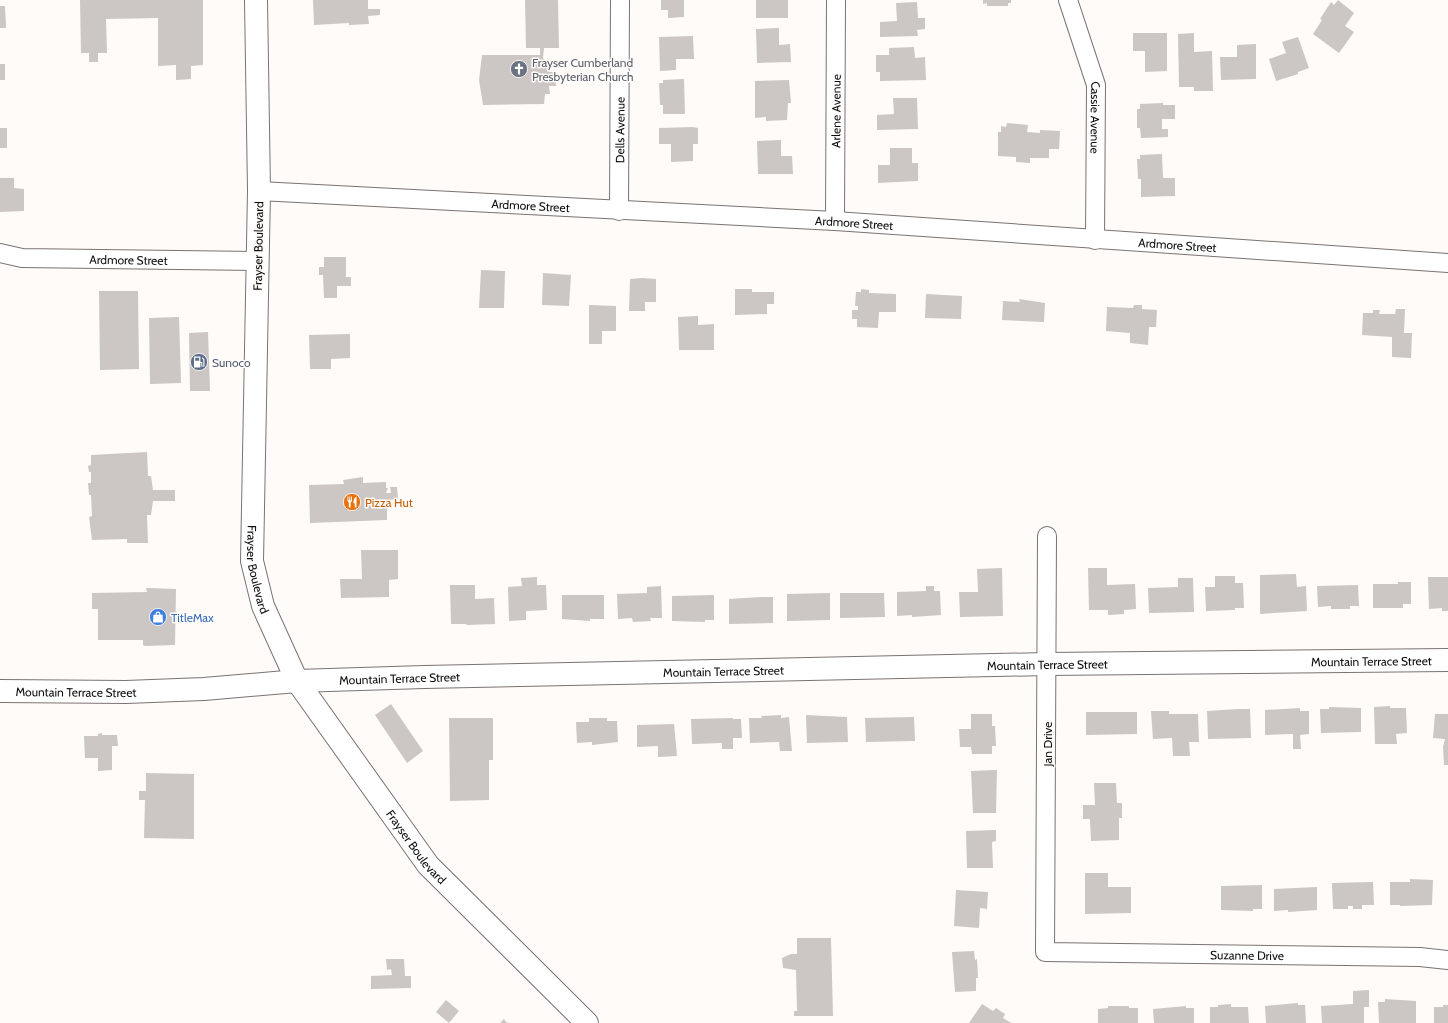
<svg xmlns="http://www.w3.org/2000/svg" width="1448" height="1023" font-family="Cabin,sans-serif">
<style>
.building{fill:#ccc6c4}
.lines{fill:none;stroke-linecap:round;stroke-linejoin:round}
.street-casing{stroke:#797371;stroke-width:20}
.secondary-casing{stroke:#797371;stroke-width:24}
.street{stroke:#fff;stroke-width:18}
.secondary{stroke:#fff;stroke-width:22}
.labels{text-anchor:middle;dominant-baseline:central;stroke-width:3;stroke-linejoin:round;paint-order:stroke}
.worship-label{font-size:12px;fill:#5b616d;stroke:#fffbf9;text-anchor:start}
.street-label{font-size:12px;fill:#100e0d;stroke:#fffbf9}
.service-label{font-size:12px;fill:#4e5e75;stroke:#fffbf9;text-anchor:start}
.food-label{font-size:12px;fill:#c56008;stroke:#fffbf9;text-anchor:start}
.shop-label{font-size:12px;fill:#366cbe;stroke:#fffbf9;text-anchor:start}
</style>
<rect width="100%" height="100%" fill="#fffbf9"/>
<g class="building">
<path d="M80 0H203V65L191 66V79L176 80V65L158 66V18L106 19 107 53H98V62H89V53H81Z"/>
<path d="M313 0H368V9H380V15L368 16 369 24 349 25V23L314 25Z"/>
<path d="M525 0H558L559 48H544L543 57 545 64H549V72H556V86H549L550 94H545L544 104 483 105 479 80 482 55H540V48H526Z"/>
<path d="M661 0H684V17L668 18V10H661Z"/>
<rect x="756" y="0" width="32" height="18"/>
<path d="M983 0H1011V3H1008V6H987V3L983 4Z"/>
<path d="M1338 0 1354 13 1345 26 1354 32 1339 53 1313 34 1322 20 1320 19 1331 2 1334 5Z"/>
<path d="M917 2 918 18H925V29L917 30 918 36 880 37V22L897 21 896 3Z"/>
<path d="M0 6H5L6 28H0Z"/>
<path d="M779 28V45L790 44 791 62 757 63 756 29Z"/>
<path d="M1133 33H1167V71L1145 72V51H1133Z"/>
<path d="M1194 33V52L1212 51 1213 91H1194V87H1179L1178 34Z"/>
<path d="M693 36 694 59H676V70L660 71 659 37Z"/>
<path d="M1298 37 1309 68 1298 72V74L1276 81 1269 59 1286 53 1282 42Z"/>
<path d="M1256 44V79L1221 80 1220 57H1237V45Z"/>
<path d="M914 47 915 58 925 57 926 80 880 81V72H876V55H889V48Z"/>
<rect x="0" y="64" width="5" height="16"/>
<path d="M684 79 685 114H663V105H660L659 83H663V80Z"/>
<path d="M789 80 791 103H788L787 120 766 121V117L755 118V81Z"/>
<path d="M893 98H917L918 129 877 130V115L894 114Z"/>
<path d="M1163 103V105H1175V119H1162V129H1168V137L1141 138 1140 128H1137V109H1140V104Z"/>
<path d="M1007 123 1028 125 1027 132 1040 133V130L1060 131 1059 149H1049V158H1030V163L1016 162V157L998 156V132H1001V126L1006 127Z"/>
<path d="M693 127 698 128V144H693V161L671 162V144H659V128Z"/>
<rect x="0" y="128" width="7" height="20"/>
<path d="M781 140V156H792L793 174H758L757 141Z"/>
<path d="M890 148H912V163H918V181L878 183V165H890Z"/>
<path d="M1162 154 1163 178H1175V196L1141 197V179H1138L1137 159H1140V155Z"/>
<path d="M0 178H14V188L24 189V211L0 212Z"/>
<path d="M324 257H346V277H351V286H337V298H324L323 275H319V267H324Z"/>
<path d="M481 270 505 271 504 308H479Z"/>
<path d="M543 273 571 275 569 306 542 305Z"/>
<path d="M642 278 656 279V302H645V311H629L630 279Z"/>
<path d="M735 289H752V292H774V304H767V314L735 315Z"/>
<path d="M861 289 869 290V293L896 294V312H879L878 328 857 327V319H852V310H858V306H855L856 292H861Z"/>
<path d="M99 291H138L139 369 100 370Z"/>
<path d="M926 294 962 296 961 319 925 318Z"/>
<path d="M1019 299 1045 303 1044 322 1002 320 1003 301 1020 302Z"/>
<path d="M589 305 616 306V331H602V344H589Z"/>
<path d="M1134 305H1142V309L1157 310 1156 327H1149L1148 345 1130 343V333L1106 331 1107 307 1133 308Z"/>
<path d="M1396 309H1405L1404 333H1412L1411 358 1392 357V337L1362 335 1363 313H1373V310H1380L1379 314H1395Z"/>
<path d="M698 316V325L714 324V350H679L678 317Z"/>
<path d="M179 317 181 383 150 384 149 318Z"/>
<path d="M208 332 210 391H190L189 333Z"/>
<path d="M350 334V358L331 359V369H310L309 335Z"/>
<path d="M147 452 148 476H151L153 490H175V501H153L151 515H147L148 543H127V539L92 540 89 517 92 516 91 495H89L88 483H91V472H89L88 466 91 465V455Z"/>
<path d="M363 477V483L386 482V488H388L386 493H391L390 487H397L398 499 387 500V520L310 523 309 485 344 484 343 480Z"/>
<path d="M361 550H398V579L389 580V597L341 598 340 579H362Z"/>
<path d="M1002 568 1003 616 960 617 959 592H978L977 569Z"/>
<path d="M1088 568H1107V585L1135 584 1136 609 1124 610V614L1108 615V610H1089Z"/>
<path d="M1296 574 1297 587 1306 586 1307 611 1260 614V575Z"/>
<path d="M1215 576H1235V583H1243L1244 608H1235V610L1206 611 1205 587H1215Z"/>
<path d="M537 577V585H546L547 610 526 611V620L509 621 508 587 522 586 521 578Z"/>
<path d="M1428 577H1448V611H1442V608L1429 609Z"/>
<path d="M1178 578H1193L1194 612 1149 613 1148 588 1178 587Z"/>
<path d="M1398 582H1411V604H1403V608H1373V584H1398Z"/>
<path d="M450 585H475V599L494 598 495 624 467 625 466 624H451Z"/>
<path d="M1358 585 1359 606H1350V609H1331V606L1318 607 1317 586Z"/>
<path d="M661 586 662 618H650L651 621 633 622 632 618 618 619 617 594 647 593V587Z"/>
<path d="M926 586H934V591H940L941 615 912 617V615L897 616V592L926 591Z"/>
<path d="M146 588 176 589 175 645 145 646 143 645V640H98V609H92V593L147 592Z"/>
<path d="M830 593V620L787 621V594Z"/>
<path d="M840 593H884L885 617 840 618Z"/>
<path d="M562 595H604V619H590V621L562 619Z"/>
<path d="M714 595V620H705V622L672 621V596Z"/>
<path d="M761 597H773V623L729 624V599Z"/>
<path d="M391 704 423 751 407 763 375 715Z"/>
<path d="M1390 706V708H1406L1407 733 1396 734 1397 744H1375L1374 707Z"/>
<path d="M1329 707 1361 708V732L1321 733 1320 709H1329Z"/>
<path d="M1300 708V711H1309V734L1300 735 1301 749H1293V734L1265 735V710Z"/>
<path d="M1238 709H1250L1251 738 1208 739 1207 711Z"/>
<path d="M1151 711H1169V714H1198L1199 742H1189L1190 756H1173L1172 738 1153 739Z"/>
<path d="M1086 712H1137V734L1086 735Z"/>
<path d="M971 714H992V726H995L996 746H992V754H972L971 747H960L959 729H971Z"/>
<path d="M1435 714H1448V765H1444L1443 747 1445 739 1433 738Z"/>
<path d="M781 715V718L789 717 792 751H780L779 742 750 743 749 718H762L761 716Z"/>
<path d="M806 715 847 717 848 742 807 743Z"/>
<path d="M914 717 915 741 866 742 865 718Z"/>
<path d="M449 718H493V760H489V800L450 801Z"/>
<path d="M589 718H607V721H617L618 742 592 745V742L577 743 576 722H589Z"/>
<path d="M733 718V719H741L742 738H733V749H722V743L692 744 691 719Z"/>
<path d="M674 724 677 756 658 757V746L637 747V725Z"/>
<path d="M102 733V735H117L118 746H112V770L98 771V758H85L84 736H98V734Z"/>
<path d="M997 770 996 813H973L971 771Z"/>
<path d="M146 773 194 774V839L144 838 145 800H139V791H146Z"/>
<path d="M1094 783H1116L1117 803H1122V818H1119V840L1091 841 1090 819H1083V805H1095Z"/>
<path d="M996 830V841L992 842 993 868H967L966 831Z"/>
<path d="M1085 873H1108V887H1131V913L1085 914Z"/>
<path d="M1410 879 1433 880 1432 905 1400 906V905H1390V882H1410Z"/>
<path d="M1373 882 1374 905H1362V909H1353V906H1348V909H1333L1332 883Z"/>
<path d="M1262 885V909H1253V911L1221 910V886Z"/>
<path d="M1317 887V910L1288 912V910L1274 911V889Z"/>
<path d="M956 890 988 892 987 909 980 908 979 928 954 926Z"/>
<path d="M797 938H831L833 1016H794V1011H797L796 970 783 968 782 958 791 954H797Z"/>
<path d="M974 951 975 960 977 959 978 978H976V991L955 992 952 952Z"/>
<path d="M386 959H404L405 976H411V988L371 989V976L392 975 391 969 387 970Z"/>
<path d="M1369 990V1007H1364V1023H1322L1321 1006 1353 1004V991Z"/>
<path d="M1385 999 1416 1001V1023H1379L1378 1002H1385Z"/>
<path d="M446 1000 459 1011 449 1023 436 1012Z"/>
<path d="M1298 1003V1005H1305L1306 1023H1266L1265 1006Z"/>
<path d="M982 1004 993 1011 996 1008 1005 1014 1003 1018 1011 1023H969Z"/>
<path d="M1231 1004V1007H1248L1249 1023H1210V1007H1218V1005Z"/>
<path d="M1443 1005H1448V1023H1434V1007H1443Z"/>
<path d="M1108 1006H1129V1008H1138V1023H1098V1009L1108 1008Z"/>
<path d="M1186 1006V1008H1194V1023H1154L1153 1009Z"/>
<path d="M504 1019 506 1022 509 1023H500Z"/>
</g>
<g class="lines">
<defs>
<g id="street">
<path id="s1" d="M1068 0 1096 85 1095 240"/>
<path id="s2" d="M259 191 835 221 1448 263"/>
<path id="s3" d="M619 211 620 0"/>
<path id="s4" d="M835 221 836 0"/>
<path id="s5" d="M0 253 22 258 258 261"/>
<path id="s6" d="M1047 536 1045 952 1420 957 1448 960"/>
</g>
<g id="secondary">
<path id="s7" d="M256 0 259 191 252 561 263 606 297 681 428 865 587 1023"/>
<path id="s8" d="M0 691 126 692 204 689 297 681 424 677 1047 664 1448 660"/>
</g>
</defs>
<use href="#street" class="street-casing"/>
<use href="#secondary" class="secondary-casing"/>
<use href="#street" class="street"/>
<use href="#secondary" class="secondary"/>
</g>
<defs>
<symbol id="church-disc" viewBox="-11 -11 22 22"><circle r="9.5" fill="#6b7280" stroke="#fffbf9"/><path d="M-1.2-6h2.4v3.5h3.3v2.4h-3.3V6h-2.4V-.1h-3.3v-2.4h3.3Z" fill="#fff"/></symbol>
<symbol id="fuel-disc" viewBox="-11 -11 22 22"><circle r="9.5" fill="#5c6f8a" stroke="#fffbf9"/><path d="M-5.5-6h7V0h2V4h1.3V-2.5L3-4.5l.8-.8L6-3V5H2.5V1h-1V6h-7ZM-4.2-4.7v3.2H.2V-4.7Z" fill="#fff"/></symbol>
<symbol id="restaurant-disc" viewBox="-11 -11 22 22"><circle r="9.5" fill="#e8710a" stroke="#fffbf9"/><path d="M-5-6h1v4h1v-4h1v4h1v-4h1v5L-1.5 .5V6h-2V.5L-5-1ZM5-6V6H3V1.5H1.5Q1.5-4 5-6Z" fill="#fff"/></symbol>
<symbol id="shop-disc" viewBox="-11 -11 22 22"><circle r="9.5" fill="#3f7fe0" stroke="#fffbf9"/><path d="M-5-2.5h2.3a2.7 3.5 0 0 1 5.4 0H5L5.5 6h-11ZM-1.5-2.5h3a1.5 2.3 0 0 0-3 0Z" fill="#fff"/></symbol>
</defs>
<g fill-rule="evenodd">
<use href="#church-disc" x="509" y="59" width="20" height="20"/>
<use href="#fuel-disc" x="189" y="352" width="20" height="20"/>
<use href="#restaurant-disc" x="342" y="492" width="20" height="20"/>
<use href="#shop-disc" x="148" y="607" width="20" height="20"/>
</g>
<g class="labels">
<g class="worship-label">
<text x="532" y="62">Frayser Cumberland<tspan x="532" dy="14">Presbyterian Church</tspan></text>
</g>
<g class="street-label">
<text stroke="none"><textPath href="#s4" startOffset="110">Arlene Avenue</textPath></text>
<text stroke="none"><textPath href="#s1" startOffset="122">Cassie Avenue</textPath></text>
<text stroke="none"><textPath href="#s3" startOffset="81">Dells Avenue</textPath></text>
<text stroke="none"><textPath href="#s2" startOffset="272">Ardmore Street</textPath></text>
<text stroke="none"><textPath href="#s2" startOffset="596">Ardmore Street</textPath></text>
<text stroke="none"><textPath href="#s2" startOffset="920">Ardmore Street</textPath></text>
<text transform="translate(258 246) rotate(-89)">Frayser Boulevard</text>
<text stroke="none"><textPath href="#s5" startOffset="129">Ardmore Street</textPath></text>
<text stroke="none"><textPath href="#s7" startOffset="570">Frayser Boulevard</textPath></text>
<text stroke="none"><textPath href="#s8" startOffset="1372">Mountain Terrace Street</textPath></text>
<text stroke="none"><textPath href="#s8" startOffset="1048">Mountain Terrace Street</textPath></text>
<text stroke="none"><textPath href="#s8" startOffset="724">Mountain Terrace Street</textPath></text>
<text stroke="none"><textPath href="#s8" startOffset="400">Mountain Terrace Street</textPath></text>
<text stroke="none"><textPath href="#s8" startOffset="76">Mountain Terrace Street</textPath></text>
<text transform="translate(1047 744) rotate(-90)">Jan Drive</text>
<text stroke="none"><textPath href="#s7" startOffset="894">Frayser Boulevard</textPath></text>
<text stroke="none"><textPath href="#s6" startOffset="618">Suzanne Drive</textPath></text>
</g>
<g class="service-label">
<text x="212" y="362">Sunoco</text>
</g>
<g class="food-label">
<text x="365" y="502">Pizza Hut</text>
</g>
<g class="shop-label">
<text x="171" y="617">TitleMax</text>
</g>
</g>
</svg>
